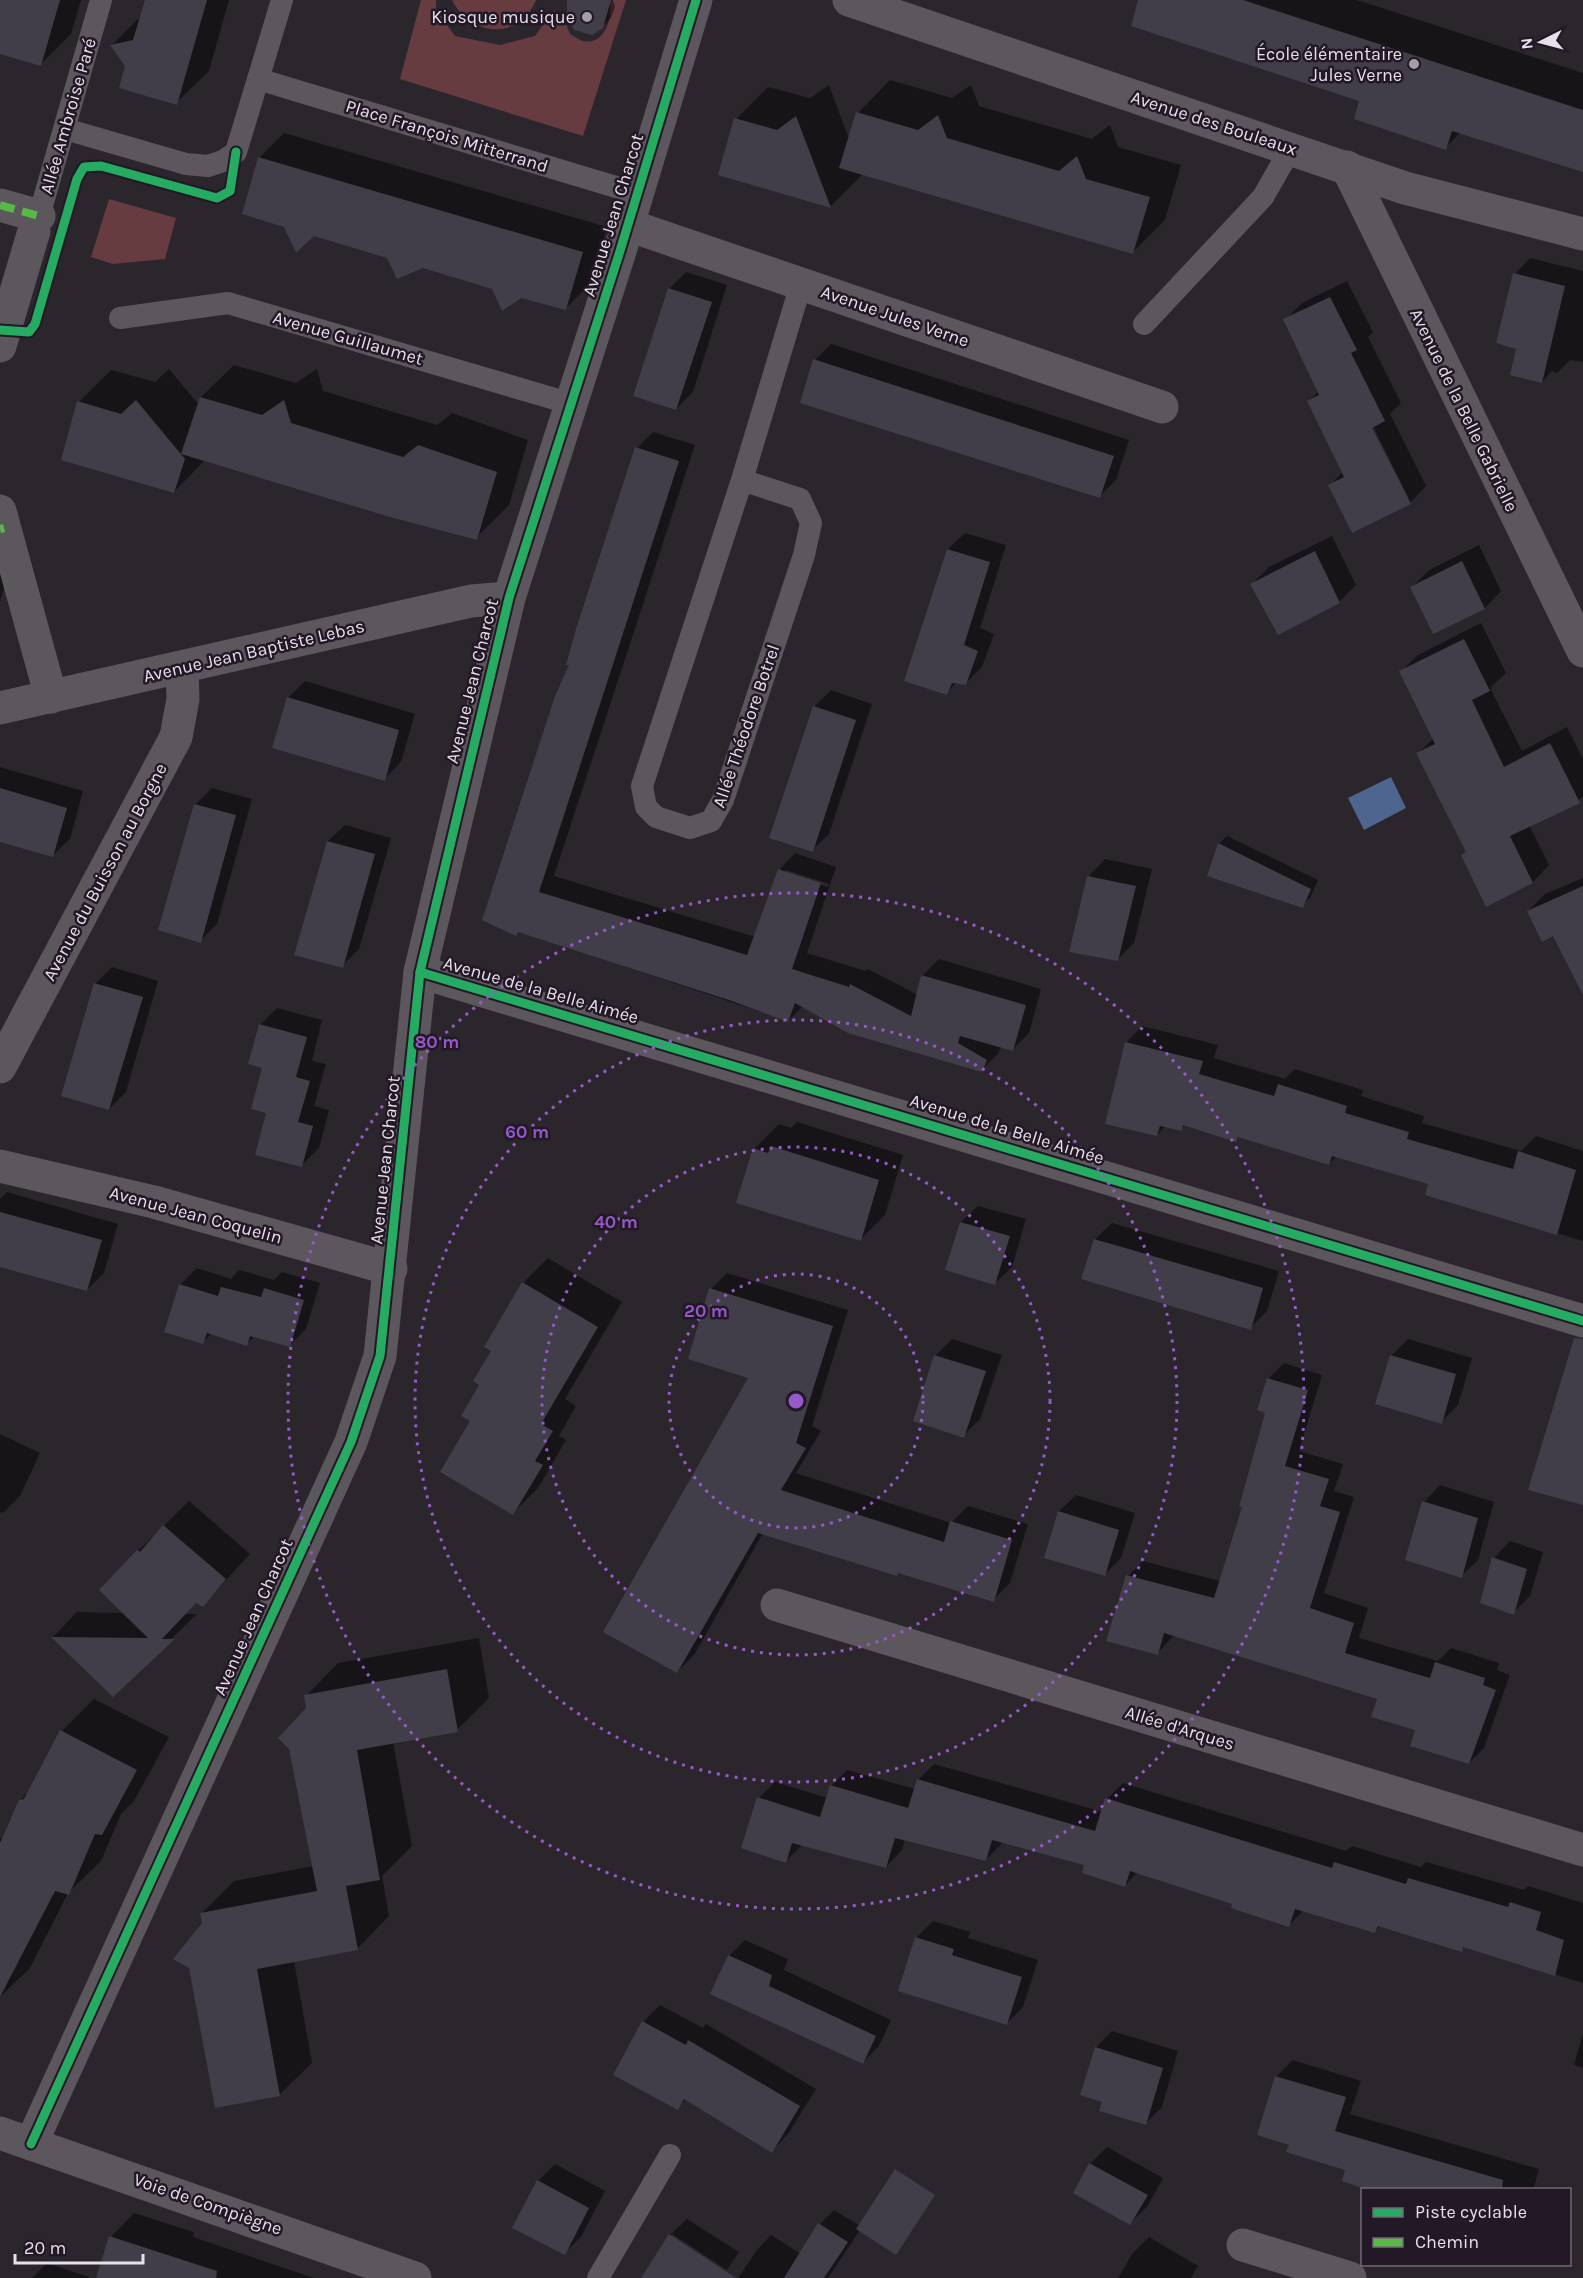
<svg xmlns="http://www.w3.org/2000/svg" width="1583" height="2278" font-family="Karla,sans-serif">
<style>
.green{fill:#663c40}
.water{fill:#4e658f}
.shadow{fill:#0007;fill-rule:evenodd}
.building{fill:#413e49}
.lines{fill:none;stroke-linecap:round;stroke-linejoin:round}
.service{stroke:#5c575d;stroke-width:22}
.pedestrian{stroke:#5c575d;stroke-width:33}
.minor{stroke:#5c575d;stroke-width:33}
.quiet{stroke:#58b947;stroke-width:8;stroke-dasharray:15 8;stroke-linecap:butt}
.cycleway-casing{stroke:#231826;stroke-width:13}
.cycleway{stroke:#26ab63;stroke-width:9}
.ring{fill:none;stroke:#9659ca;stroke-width:3;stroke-dasharray:3 6}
.poi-dot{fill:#a59ea7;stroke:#231826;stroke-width:2}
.labels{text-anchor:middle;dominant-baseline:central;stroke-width:5;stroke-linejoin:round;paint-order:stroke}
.poi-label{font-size:18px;fill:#e7dfe9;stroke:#231826;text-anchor:end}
.street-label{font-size:18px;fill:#e7dfe9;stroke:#231826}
.centre{fill:#9659ca;stroke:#231826;stroke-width:3}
.ring-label{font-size:18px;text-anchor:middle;font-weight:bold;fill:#9659ca;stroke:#231826;stroke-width:5;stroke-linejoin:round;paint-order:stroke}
</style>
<rect width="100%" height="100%" fill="#2b262c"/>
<g class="green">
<path d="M421 0H436V9L455 36 500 45 535 36 553 11 562 14 570 34C574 36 579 40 583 41 605 46 614 16 609 0H626L583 136 400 79Z"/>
<path d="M452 0H536C519 42 470 36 452 0Z"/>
<path d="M109 199 176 218 165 259 113 264 91 257Z"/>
</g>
<path class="water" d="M1391 777 1406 808 1364 830 1348 798Z"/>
<g class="shadow">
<path d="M0 0H81L71 34 41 64 0 53Z"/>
<path d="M148 0H229L209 71 176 103 127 66 112 45 142 15Z"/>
<path d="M577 0H613L615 7 611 18 597 32H580L571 24Z"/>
<path d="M1140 0H1357L1583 73V170L1461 132 1445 148 1361 100Z"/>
<path d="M890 80 952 98 971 85 979 106 1092 139 1110 125 1118 147 1181 165 1165 220 1133 252 864 173 831 206 720 174 736 119 768 87 810 98 829 85 849 139 858 113Z"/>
<path d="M284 133 607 227 591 283 566 308 388 256 259 158Z"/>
<path d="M1530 258 1583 271V362L1570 360 1557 373 1552 371 1542 382 1517 348 1515 274Z"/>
<path d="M686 272 727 285 693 392 676 409 669 289Z"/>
<path d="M1347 281 1373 332 1368 337 1401 403 1390 414 1426 486 1410 503 1330 485 1343 472 1308 402 1319 391 1285 320 1302 303ZM1370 420 1409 499H1406L1367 422Z"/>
<path d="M831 344 1129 440 1116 480 1100 496 815 360Z"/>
<path d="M234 365 296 383 317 369 323 391 437 425 452 413 528 440 509 505 476 538 206 459 174 492 79 402 111 370 155 382 169 369 199 405 201 397Z"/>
<path d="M653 432 695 445 554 876 755 937 779 870 795 853 836 867 807 953 865 971 868 969 918 995 923 975 939 959 1041 989 1029 1033 1012 1050 1001 1046 998 1054 981 1070 803 1006 788 1021 519 931 571 664 637 448ZM786 870 829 884 828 887 786 873Z"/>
<path d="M965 533 1006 545 980 628 994 634 982 667 965 684 957 682 946 693 906 680 948 549Z"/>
<path d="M1332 536 1356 585 1339 602 1252 584 1269 567Z"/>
<path d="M1479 545 1501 591 1485 608 1434 632 1412 587 1429 570Z"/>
<path d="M0 568 9 571 0 601Z"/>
<path d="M1481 623 1506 673 1490 688 1522 751 1567 727 1583 759V797L1529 825 1549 865 1533 882 1487 905 1467 851 1418 753 1434 738 1401 671 1418 655Z"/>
<path d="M305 681 415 714 401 762 384 779 288 698Z"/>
<path d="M831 690 872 704 829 834 812 850 814 707Z"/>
<path d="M0 767 83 791 70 839 53 855 0 840Z"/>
<path d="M212 788 252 799 217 924 200 941 195 805Z"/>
<path d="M345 825 391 838 359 949 342 966 295 954 328 841Z"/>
<path d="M1227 836 1318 880 1310 898 1302 906 1209 875 1219 844Z"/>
<path d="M1105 859 1152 869 1134 943 1117 960 1071 951 1089 876Z"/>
<path d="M1583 878V989L1554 935 1528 911 1545 894Z"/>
<path d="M112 967 158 981 126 1092 109 1109 95 984Z"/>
<path d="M277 1008 322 1020 312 1061 326 1064 314 1106 329 1110 319 1148 302 1165 268 1112 260 1025Z"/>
<path d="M1142 1026 1218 1045 1214 1058 1285 1079 1295 1069 1363 1090 1361 1096 1424 1116 1422 1123 1521 1151 1536 1136 1583 1151V1241L1427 1194 1430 1183 1337 1156 1329 1164 1240 1136 1236 1140 1186 1124 1181 1129 1166 1126 1157 1135 1126 1043Z"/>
<path d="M797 1122 903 1155 885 1215 860 1240 754 1149 779 1124 791 1128Z"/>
<path d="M7 1192 118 1224 104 1273 87 1290 0 1265V1199Z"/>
<path d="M978 1206 1026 1219 1012 1267 995 1283 961 1222Z"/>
<path d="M1112 1223 1279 1271 1267 1311 1250 1328 1083 1278 1095 1239Z"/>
<path d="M548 1258 622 1302 565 1399 576 1406 559 1436 566 1440 538 1488 513 1513 472 1421 493 1350 523 1283Z"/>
<path d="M197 1268 231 1279 239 1270 274 1280 282 1272 320 1283 306 1329 290 1345 255 1336 246 1344 212 1333 203 1342 180 1285Z"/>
<path d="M727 1273 848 1310 812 1426 821 1431 796 1473 951 1523 968 1506 1028 1524 1010 1583 993 1600 899 1572 897 1574 763 1533 694 1655 677 1672 750 1377 711 1289Z"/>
<path d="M952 1339 1002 1355 980 1419 963 1436 935 1356Z"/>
<path d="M1408 1339 1472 1358 1458 1405 1441 1422 1391 1356Z"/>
<path d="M1284 1363 1322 1375 1299 1451 1343 1464 1334 1491 1354 1497 1324 1593 1368 1608 1359 1638 1438 1661 1451 1648 1499 1663 1497 1670 1510 1675 1484 1748 1469 1763 1417 1729 1378 1698 1174 1635 1157 1654 1128 1576 1143 1561 1220 1581 1244 1506 1267 1412 1259 1409 1269 1378Z"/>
<path d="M0 1434 40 1453 20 1496 3 1513 0 1512Z"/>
<path d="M1440 1485 1494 1502 1478 1560 1461 1576 1424 1502Z"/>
<path d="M1076 1495 1135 1513 1121 1558 1104 1575 1046 1557 1059 1511Z"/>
<path d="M189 1501 250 1554 203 1605 197 1601 184 1614H197L113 1695 53 1637 77 1612 124 1613 138 1551Z"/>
<path d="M1510 1541 1543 1552 1530 1596 1513 1613 1494 1558Z"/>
<path d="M479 1638 489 1698 457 1730 393 1742 412 1846 382 1876 389 1916 357 1949 294 1961 312 2063 279 2095 201 1914 234 1881 313 1866 306 1696 338 1663Z"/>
<path d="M94 1699 169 1737 134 1801 121 1814 101 1861 68 1893 30 1968 0 1997V1839L6 1834 20 1800 32 1789 62 1731Z"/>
<path d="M934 1764 1103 1812 1107 1799 1123 1783 1346 1851 1352 1846 1421 1867 1426 1862 1524 1890 1528 1886 1583 1903V1983L1465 1946 1461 1950 1381 1925 1375 1932 1304 1910 1289 1925 1234 1903 1138 1872 1125 1885 1086 1864 1003 1842 986 1860 905 1839 902 1850 886 1867 803 1844 786 1861 759 1798 775 1782 828 1798 831 1786 847 1770 915 1789 918 1780Z"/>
<path d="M933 1921 970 1932 968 1938 1038 1960 1023 2007 1007 2023 916 1938Z"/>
<path d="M745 1940 788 1959 784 1970 891 2020 879 2046 863 2062 729 1956Z"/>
<path d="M660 2005 703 2028 706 2024 816 2089 788 2134 772 2151 686 2099 678 2108 643 2022Z"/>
<path d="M1112 2031 1178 2051 1162 2107 1146 2123 1096 2047Z"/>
<path d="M1583 2033V2068L1574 2065Z"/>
<path d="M1293 2060 1361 2081 1350 2114 1539 2169 1533 2190H1374L1347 2169 1291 2144 1258 2134 1277 2076Z"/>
<path d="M1107 2147 1163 2178 1147 2207 1130 2223 1090 2164Z"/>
<path d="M555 2164 605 2191 581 2237 564 2253 538 2181Z"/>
<path d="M834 2210 862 2227 828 2278H738L757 2250 771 2235 801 2254 820 2224Z"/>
<path d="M134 2213 194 2232 193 2237 314 2278H98L111 2237Z"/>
<path d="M687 2219 739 2252 727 2270 672 2234V2238L722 2278H643L670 2235Z"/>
<path d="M1149 2237 1198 2266 1191 2278H1118L1132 2254Z"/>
<path d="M47 2263 89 2277V2278H32Z"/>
</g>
<g class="building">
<path d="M0 0H60L41 66 0 54Z"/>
<path d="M145 0H207L177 105 119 88 125 66 110 45 133 40Z"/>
<path d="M567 0H611L603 28 592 35 574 30 567 19Z"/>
<path d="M1138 0H1243L1583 110V172L1452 131 1446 150 1354 119 1359 101 1131 26Z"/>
<path d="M856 112 918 130 938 115 947 138 1059 171 1077 156 1086 179 1150 197 1133 254 839 168Z"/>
<path d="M796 116 831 208 718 175 734 118 777 130Z"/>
<path d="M258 157 583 252 566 310 521 298 502 311 492 289 423 268 397 279 387 258 314 236 296 253 284 227 242 214Z"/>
<path d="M1513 273 1565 286 1542 383 1510 375 1516 349 1496 343Z"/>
<path d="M668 288 712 302 676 410 633 396Z"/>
<path d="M1330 297 1357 350 1351 353 1385 421 1372 428 1411 504 1352 533 1328 485 1344 477 1307 401 1319 395 1283 319Z"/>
<path d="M813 359 1114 456 1100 498 800 403Z"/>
<path d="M200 397 262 415 284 400 291 423 403 457 418 445 497 472 477 540 390 517 181 454Z"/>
<path d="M136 400 185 459 174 493 61 460 77 401 121 414Z"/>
<path d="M635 447 679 461 539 892 747 955 778 869 821 883 792 969 849 987 850 984 911 1016 921 975 1026 1005 1013 1051 960 1036 958 1043 987 1060 982 1072 848 1033 795 1003 788 1022 732 1001 518 932 516 936 482 920 555 696 569 665H566L576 629Z"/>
<path d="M947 549 990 562 964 645 978 651 966 685 952 683 947 695 904 681Z"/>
<path d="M1315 551 1340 603 1278 635 1250 584Z"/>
<path d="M1462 561 1485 609 1433 634 1410 587Z"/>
<path d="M1464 639 1490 691 1472 700 1504 767 1550 743 1580 803 1510 836 1533 883 1486 907 1461 855 1466 852 1416 753 1435 744 1399 671Z"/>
<path d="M287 697 399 730 385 781 272 748Z"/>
<path d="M813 706 856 720 813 852 769 838Z"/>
<path d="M0 788 67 808 53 857 0 842Z"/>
<path d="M194 804 236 815 201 943 158 930Z"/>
<path d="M327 841 375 854 343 968 294 955Z"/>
<path d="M1218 843 1311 889 1303 908 1207 876Z"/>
<path d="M1087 876 1136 886 1118 961 1069 952Z"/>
<path d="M1583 886V995L1553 936 1542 942 1527 911Z"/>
<path d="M94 983 143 997 109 1110 61 1096Z"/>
<path d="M259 1024 307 1037 296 1077 310 1081 298 1122 313 1126 302 1167 255 1155 266 1113 251 1109 262 1068 248 1064Z"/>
<path d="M1125 1042 1203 1061 1199 1074 1274 1096 1278 1084 1347 1106 1345 1113 1409 1132 1407 1139 1513 1169 1518 1151 1576 1170 1557 1235 1425 1195 1428 1184 1332 1156 1329 1165 1238 1137 1236 1142 1183 1125 1182 1131 1160 1126 1157 1136 1105 1124Z"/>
<path d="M771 1146 879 1180 861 1241 736 1203 753 1148 768 1153Z"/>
<path d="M0 1212 102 1240 87 1291 0 1267Z"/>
<path d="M960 1222 1010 1236 995 1285 945 1270Z"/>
<path d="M1094 1239 1263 1288 1251 1330 1081 1279Z"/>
<path d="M522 1282 598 1327 541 1424 553 1431 535 1461 543 1465 513 1515 440 1472 470 1421 461 1416 479 1385 473 1381 491 1351 484 1347Z"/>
<path d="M179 1284 218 1296 221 1287 261 1297 264 1288 304 1300 290 1347 250 1336 247 1346 207 1333 203 1344 164 1332Z"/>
<path d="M709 1288 833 1326 796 1443 806 1448 781 1490 944 1542 950 1521 1012 1540 994 1602 898 1573 897 1576 758 1533 677 1673 603 1632 748 1378 688 1359Z"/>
<path d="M1574 1338 1583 1339V1505L1528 1490Z"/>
<path d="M934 1355 986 1371 964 1438 913 1421Z"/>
<path d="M1390 1355 1456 1374 1442 1424 1375 1404Z"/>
<path d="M1267 1378 1308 1390 1285 1466 1329 1479 1320 1506 1340 1512 1310 1608 1354 1623 1345 1653 1430 1678 1435 1662 1485 1678 1483 1685 1496 1690 1469 1764 1410 1746 1415 1730 1371 1717 1377 1699 1164 1633 1158 1655 1106 1641 1126 1575 1214 1598 1242 1507H1239L1265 1413 1257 1410Z"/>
<path d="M1422 1501 1478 1518 1462 1578 1405 1560Z"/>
<path d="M1058 1511 1119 1530 1105 1576 1044 1558Z"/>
<path d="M163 1525 226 1579 203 1607 196 1603 162 1639H175L113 1697 51 1637 148 1638 99 1590 137 1550 140 1552Z"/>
<path d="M1492 1557 1527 1569 1514 1615 1480 1603Z"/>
<path d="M447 1669 458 1732 357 1750 380 1880 346 1886 358 1950 257 1969 280 2096 215 2108 189 1968 173 1959 202 1923 200 1913 317 1891 289 1749 278 1738 306 1708 304 1695Z"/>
<path d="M60 1730 137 1770 102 1835 95 1834 69 1895 55 1891 0 1997V1843L19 1800 24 1799Z"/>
<path d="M917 1779 1095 1831 1105 1798 1332 1868 1334 1862 1406 1884 1408 1878 1508 1907 1510 1902 1541 1912 1536 1930 1564 1940 1555 1976 1463 1947 1462 1952 1378 1926 1375 1933 1295 1909 1289 1927 1231 1908 1232 1904 1130 1871 1125 1887 1082 1873 1084 1865 992 1840 986 1861 895 1838 886 1868 792 1843 786 1863 741 1848 757 1797 820 1817 830 1785 908 1808Z"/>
<path d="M915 1937 954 1949 952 1955 1022 1977 1007 2025 898 1991Z"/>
<path d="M728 1955 772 1975 769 1986 876 2036 863 2064 710 1994Z"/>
<path d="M642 2021 686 2045 688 2040 800 2106 772 2153 684 2099 678 2110 613 2075Z"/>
<path d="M1095 2047 1163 2068 1146 2125 1099 2111 1102 2102 1080 2095Z"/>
<path d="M1275 2076 1346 2097 1335 2131 1503 2180 1502 2190H1367L1342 2181 1345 2170 1286 2152 1289 2145 1257 2135Z"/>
<path d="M1089 2163 1148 2195 1130 2225 1073 2193Z"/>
<path d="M895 2169 935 2195 896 2255 856 2229Z"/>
<path d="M537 2180 589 2208 565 2255 512 2228Z"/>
<path d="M818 2223 848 2242 824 2278H784Z"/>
<path d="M669 2234 736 2278H641Z"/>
<path d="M109 2236 217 2271 216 2278H96Z"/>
</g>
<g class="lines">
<g class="service">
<path d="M258 79 636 193"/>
<path d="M65 129 186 164 208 166 223 161 236 152 282 0"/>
<path d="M35 230 101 0"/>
<path d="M120 318 228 303 572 404"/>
<path d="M1144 324 1263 197 1291 148"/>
<path d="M742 480 800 499 811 523 804 555 723 800 711 821 690 828 656 817 646 807 642 786 742 480 801 284"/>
<path d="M598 2278 670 2155"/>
</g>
<path class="pedestrian" d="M0 205 39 216"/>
<g class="minor">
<path d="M849 0 1405 188 1583 234"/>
<path d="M1347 167 1583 651"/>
<path d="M628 225 1162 407"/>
<path d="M0 346 34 231"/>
<path d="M0 511 51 697"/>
<path d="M0 708 471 601 509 598"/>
<path d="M420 972 1583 1321"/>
<path d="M0 1067 176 737 183 699 182 668"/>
<path d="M0 1166 154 1202 391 1269"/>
<path d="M777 1605 1583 1850"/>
<path d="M0 2133 415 2278"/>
<path d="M31 2144 351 1442 380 1356 420 972 509 598 620 251 696 0"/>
<path d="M1243 2245 1350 2278"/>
</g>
<g class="quiet">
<path d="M0 205 39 216"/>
<path d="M0 529 4 528"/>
</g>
<defs>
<g id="cycleway">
<path d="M0 330 29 332 35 324 77 179 84 167 101 166 217 198 230 191 236 152"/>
<path d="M420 972 1583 1321"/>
<path d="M31 2144 351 1442 380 1356 420 972 509 598 620 251 696 0"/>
</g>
</defs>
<use href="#cycleway" class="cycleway-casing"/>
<use href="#cycleway" class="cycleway"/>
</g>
<g class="ring">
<circle cx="796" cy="1401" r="127"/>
<circle cx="796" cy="1401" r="254"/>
<circle cx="796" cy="1401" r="381"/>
<circle cx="796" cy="1401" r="508"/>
</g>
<g class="poi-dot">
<circle cx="587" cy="17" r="6"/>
<circle cx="1414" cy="64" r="6"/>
</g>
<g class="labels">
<g class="poi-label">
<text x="575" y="17">Kiosque musique</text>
<text x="1402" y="54">École élémentaire<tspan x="1402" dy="21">Jules Verne</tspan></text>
</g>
<g class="street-label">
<text transform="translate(68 116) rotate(-74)">Allée Ambroise Paré</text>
<text transform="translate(1214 123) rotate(18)">Avenue des Bouleaux</text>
<text transform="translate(447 136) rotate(17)">Place François Mitterrand</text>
<text transform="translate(613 215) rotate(-73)">Avenue Jean Charcot</text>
<text transform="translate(895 316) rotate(19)">Avenue Jules Verne</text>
<text transform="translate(348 338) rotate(16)">Avenue Guillaumet</text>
<text transform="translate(1464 410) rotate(64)">Avenue de la Belle Gabrielle</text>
<text transform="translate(254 651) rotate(-13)">Avenue Jean Baptiste Lebas</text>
<text transform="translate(472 681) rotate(-76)">Avenue Jean Charcot</text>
<text transform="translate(746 726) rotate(-71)">Allée Théodore Botrel</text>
<text transform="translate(105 872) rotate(-62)">Avenue du Buisson au Borgne</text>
<text transform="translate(541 990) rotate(16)">Avenue de la Belle Aimée</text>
<text transform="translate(1007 1129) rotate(17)">Avenue de la Belle Aimée</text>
<text transform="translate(385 1160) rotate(-84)">Avenue Jean Charcot</text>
<text transform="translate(196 1215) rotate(15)">Avenue Jean Coquelin</text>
<text transform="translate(253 1617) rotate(-66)">Avenue Jean Charcot</text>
<text transform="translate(1180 1728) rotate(17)">Allée d'Arques</text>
<text transform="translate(208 2204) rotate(19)">Voie de Compiègne</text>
</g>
</g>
<circle cx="796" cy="1401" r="9" class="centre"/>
<g class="ring-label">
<text x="437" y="1048">80 m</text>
<text x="527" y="1138">60 m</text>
<text x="616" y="1228">40 m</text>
<text x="706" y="1317">20 m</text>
</g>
<rect x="1361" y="2188" width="210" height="78" fill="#231826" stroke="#716874" stroke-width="1.5"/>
<rect x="1373" y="2208" width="30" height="9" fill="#26ab63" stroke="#716874" stroke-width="1.5"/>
<text x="1415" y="2218" font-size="18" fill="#e7dfe9">Piste cyclable</text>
<rect x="1373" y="2238" width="30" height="9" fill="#58b947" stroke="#716874" stroke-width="1.5"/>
<text x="1415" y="2248" font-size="18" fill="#e7dfe9">Chemin</text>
<g transform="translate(1541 42) rotate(264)" stroke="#231826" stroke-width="4.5" paint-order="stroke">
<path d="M0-4.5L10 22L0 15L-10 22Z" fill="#e7dfe9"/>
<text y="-9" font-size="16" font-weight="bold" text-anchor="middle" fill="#e7dfe9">N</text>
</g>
<path d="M15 2254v9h128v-9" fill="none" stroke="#e7dfe9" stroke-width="3"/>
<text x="24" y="2254" font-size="18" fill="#e7dfe9" stroke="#231826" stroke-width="4.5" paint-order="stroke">20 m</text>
</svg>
